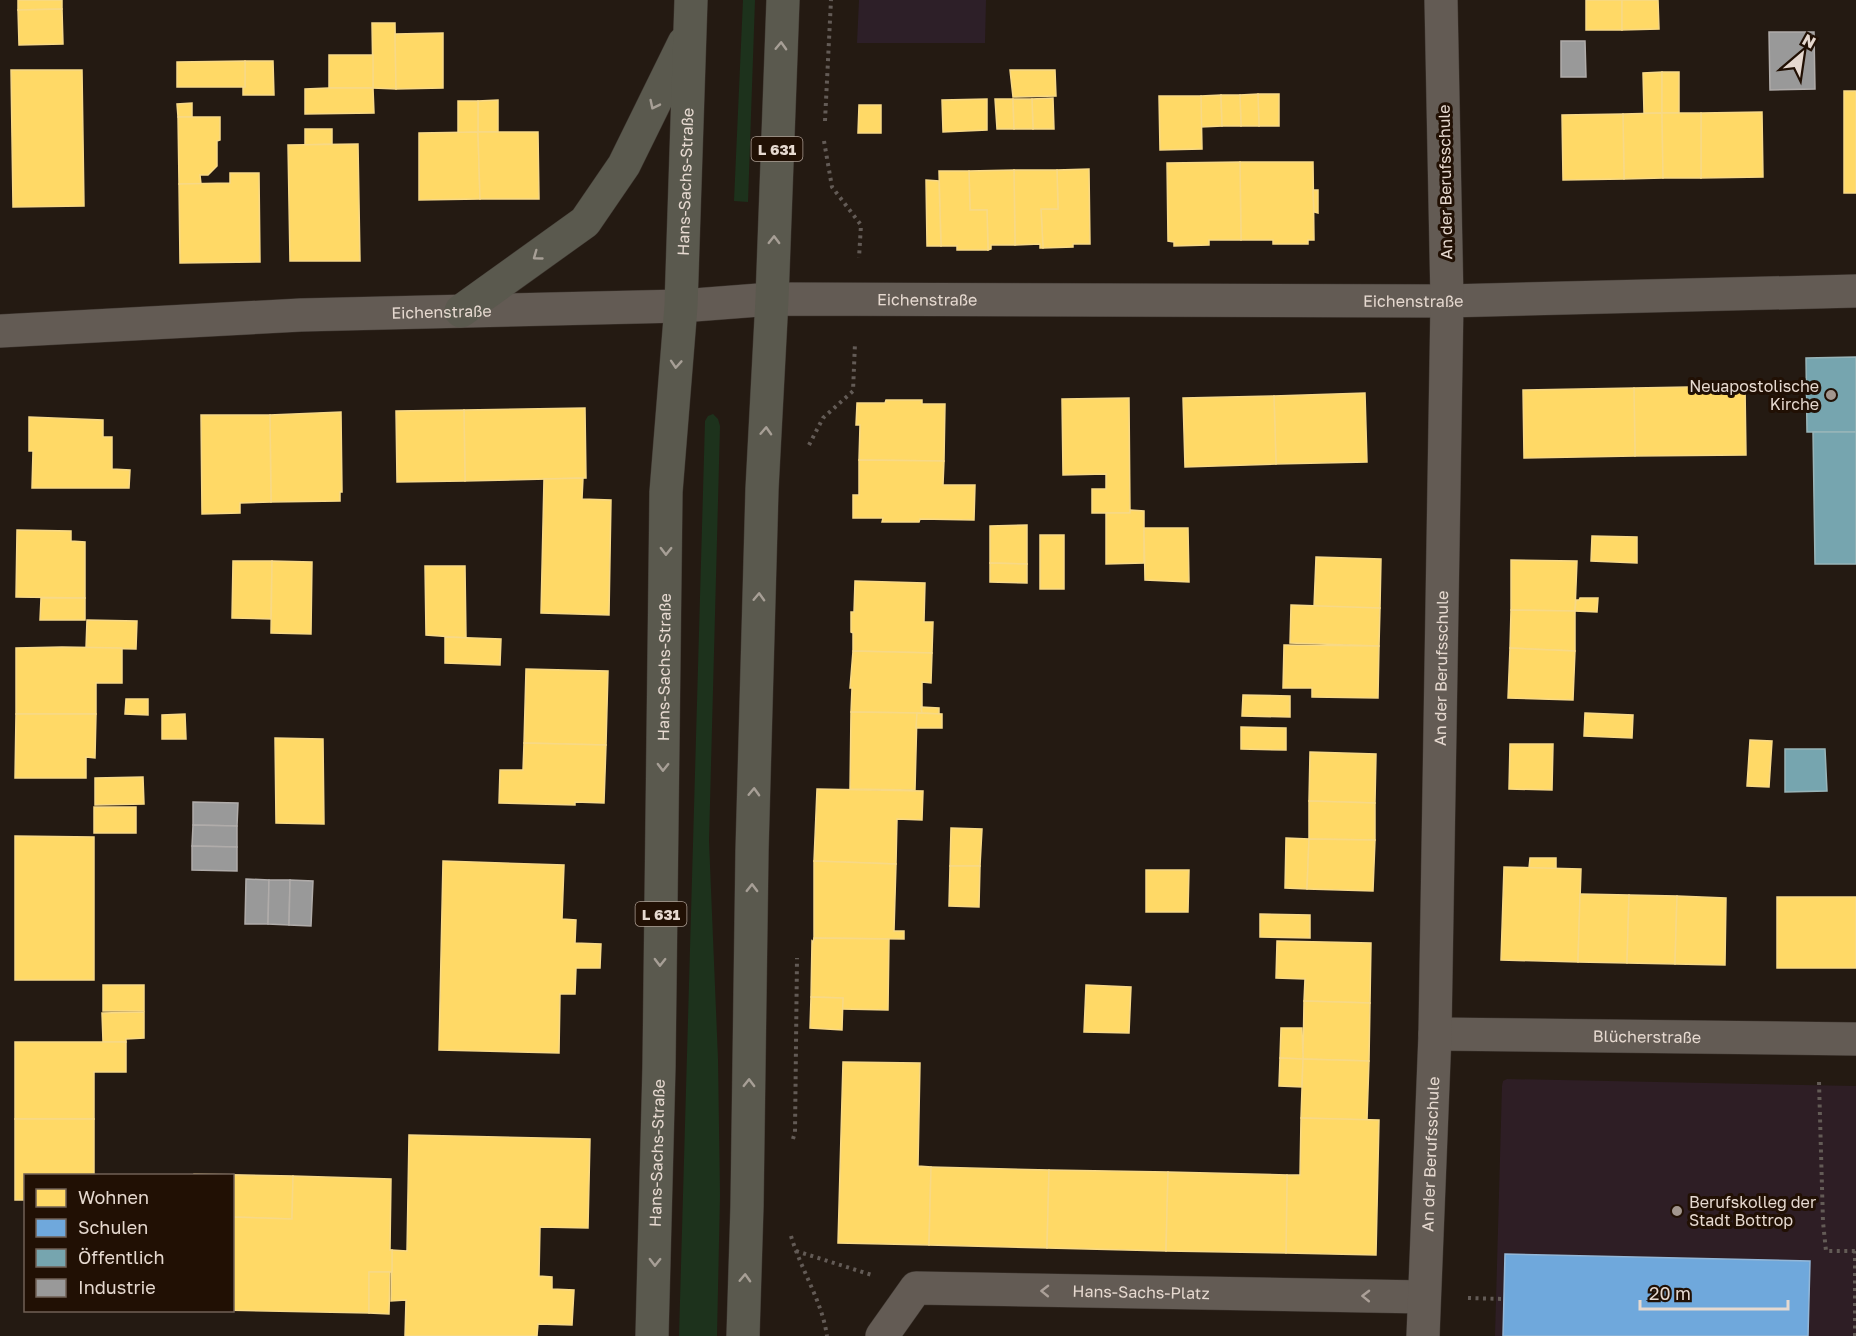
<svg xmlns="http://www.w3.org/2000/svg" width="1856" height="1336" font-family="'Golos Text',sans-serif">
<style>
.commercial{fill:#2d1f28}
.education{fill:#2e1e25}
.green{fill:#1d321c}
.homes{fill:#ffd966;stroke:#f8d986;stroke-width:1.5}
.schools{fill:#6fa8dc;stroke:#93b7d8;stroke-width:1.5}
.public{fill:#76a5af;stroke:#98b5b9;stroke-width:1.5}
.industry{fill:#999;stroke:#b0acaa;stroke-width:1.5}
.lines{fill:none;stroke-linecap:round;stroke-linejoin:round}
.minor-casing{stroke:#3c342e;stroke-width:34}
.primary-casing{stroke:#3c342e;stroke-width:34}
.path{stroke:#635b56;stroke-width:4;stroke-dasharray:3 4.5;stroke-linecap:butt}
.minor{stroke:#635b54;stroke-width:33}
.primary{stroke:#5a594e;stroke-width:33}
.oneway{stroke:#a79f96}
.oneway2{stroke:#aba098}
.poi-dot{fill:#a2968e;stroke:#211004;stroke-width:2}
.labels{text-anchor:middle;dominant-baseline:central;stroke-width:6;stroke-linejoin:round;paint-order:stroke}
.shield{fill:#211004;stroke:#ab9d93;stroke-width:1.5}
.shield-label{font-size:15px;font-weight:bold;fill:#e6d9d0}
.street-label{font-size:16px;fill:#e6d9d0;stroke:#211004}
.poi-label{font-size:16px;fill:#e6d9d0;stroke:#211004;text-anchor:end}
</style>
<rect width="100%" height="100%" fill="#241a12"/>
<path class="commercial" d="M859 0H986L985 43H857Z"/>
<path class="education" d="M1507 1079 1856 1086V1336H1495L1502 1086 1503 1081Z"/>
<g class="green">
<path d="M743 0H755L748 202 734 201Z"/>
<path d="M713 414 718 419 720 426 709 841 718 1059 720 1195 717 1336H679L705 421 708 416Z"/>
</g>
<g class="homes">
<path d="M18 0H62V9L18 10Z"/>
<rect x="1586" y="0" width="36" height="30"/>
<path d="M1622 0H1658L1659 29 1622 30Z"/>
<path d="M62 9 63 44 19 45 18 10Z"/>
<path d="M372 23H395L396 89 373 88Z"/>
<path d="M443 33V88L396 89 395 34Z"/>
<rect x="329" y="55" width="44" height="33"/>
<path d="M245 61H273L274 95H243V87H245Z"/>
<path d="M245 61V87H177V62Z"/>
<path d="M11 70H82L84 206 13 207Z"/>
<path d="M1010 70H1055L1056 96 1013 97Z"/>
<path d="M1662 72V113H1644L1643 73Z"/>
<rect x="1662" y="72" width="17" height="41"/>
<path d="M329 88H373L374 113 305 114V89Z"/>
<rect x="1844" y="91" width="12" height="102"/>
<path d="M1258 94H1279V126H1259Z"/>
<path d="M1258 94 1259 126H1241L1240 95Z"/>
<path d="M1221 95 1222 126 1201 127V96Z"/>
<path d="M1221 95H1240L1241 126H1222Z"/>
<path d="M1159 96H1201L1202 149 1160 150Z"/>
<path d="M1053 98 1054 129H1033L1032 99Z"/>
<path d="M987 99V130L943 132 942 100Z"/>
<path d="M995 99H1013L1014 129H997Z"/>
<path d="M1013 99H1032L1033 129H1014Z"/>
<path d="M498 100V132H478V101Z"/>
<path d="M458 101H478V132L458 133Z"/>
<path d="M192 103V117H178L177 104Z"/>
<path d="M859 105H881V133H858Z"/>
<path d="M1762 112 1763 177 1701 178V113Z"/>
<path d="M1662 113 1663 178 1624 179 1623 114Z"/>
<path d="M1662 113H1701V178H1663Z"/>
<path d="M1623 114 1624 179 1563 180 1562 115Z"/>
<path d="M178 117H220V140L217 141V166L208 175H200L201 184H179Z"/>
<path d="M305 129H332V144L305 145Z"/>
<path d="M478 132 480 199 419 200V133Z"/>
<path d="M478 132H538L539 199H480Z"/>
<path d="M358 144 360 261H290L288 145Z"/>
<path d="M1240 162H1313L1314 240H1308V244H1273V240H1241Z"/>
<path d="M1240 162 1241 240H1209V245L1174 246V242L1168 241 1167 163Z"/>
<path d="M1089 169 1090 244H1073V247L1043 248 1041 209H1058L1057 170Z"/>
<path d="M1014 170H1057L1058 209H1041L1043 248H1040V244L1015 245Z"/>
<path d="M1014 170 1015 245H991V249L988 250 987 210H970L969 171Z"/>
<path d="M939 171H969L970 210H987L988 250H957V246H941Z"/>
<path d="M230 173H259L260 262 180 263 179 184 230 183Z"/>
<path d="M926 180 939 181 941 246H927Z"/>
<path d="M1313 190H1318V213L1314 212Z"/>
<path d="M1745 386 1746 455 1635 456 1634 388Z"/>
<path d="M1634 388 1635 456 1524 458 1523 390Z"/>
<path d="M1365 393 1367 462 1276 464 1274 396Z"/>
<path d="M1274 396 1276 464 1185 467 1183 398Z"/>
<path d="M1129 398 1130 513H1092V489H1106V474L1063 475 1062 399Z"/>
<path d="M886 400H922V404H945L944 461 859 460 860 425H856L857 403H885Z"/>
<path d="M585 408 586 478 465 481 464 410Z"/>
<path d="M464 410 465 481 397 482 396 411Z"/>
<path d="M341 412 342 492H340V501L271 502 270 415Z"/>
<path d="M201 415H270L271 502 240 503V513L202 514Z"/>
<path d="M29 417 103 420V437H112V469L130 470 129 488H32L33 451H29Z"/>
<path d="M859 460 944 461 943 485H975L974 520 920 519 919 522H882L883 518H853V495H859Z"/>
<path d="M583 478 582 499 611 500 609 615 541 613 544 479Z"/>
<path d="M1130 510 1144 511V563L1106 564V513H1130Z"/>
<path d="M1027 525V564L990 563V526Z"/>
<path d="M1144 528H1188L1189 582 1145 580Z"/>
<path d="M17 530 71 531V541L85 542V598L16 597Z"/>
<rect x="1040" y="535" width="24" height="54"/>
<path d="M1592 536 1637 537V563L1591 561Z"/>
<path d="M1316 557 1381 559 1380 608 1314 607Z"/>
<path d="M1511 560 1577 561 1575 611 1511 610Z"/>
<path d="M233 561H272L271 619 232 618Z"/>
<path d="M272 561 312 562 311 634 271 633Z"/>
<path d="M990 563 1027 564V583L990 582Z"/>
<path d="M425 566H465L466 638 426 635Z"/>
<path d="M855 581 925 583 924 622H933L932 653 853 651V633L851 632V612H854Z"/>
<path d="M41 598H85V620H40Z"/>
<path d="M1580 598H1598L1597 612 1575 611 1576 600H1579Z"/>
<path d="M1291 605 1380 608 1379 646 1290 643Z"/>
<path d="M1511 610 1575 611V651L1510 648Z"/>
<path d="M87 620 137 621 136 649 86 648Z"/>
<path d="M445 637 501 639 500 665 445 663Z"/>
<path d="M1284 645 1379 646 1378 698 1312 697V688H1283Z"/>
<path d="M62 647 122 648V683H96V714H16V648Z"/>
<path d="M1510 648 1575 651 1573 700 1508 698Z"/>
<path d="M853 651 932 653 931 683 922 682V713L851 712 852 688H850Z"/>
<path d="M526 669 608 671 606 745 524 743Z"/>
<path d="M1243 695 1290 696V717L1242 716Z"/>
<path d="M126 699H148V715L125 714Z"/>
<path d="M921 707 939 708V714L922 713Z"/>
<path d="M851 712 917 713 915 790 850 789Z"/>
<path d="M917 713 942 714V728H916Z"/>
<path d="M1585 713 1633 715 1632 738 1584 736Z"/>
<path d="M16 714H96L95 758 86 757V778H15Z"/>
<path d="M185 714 186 739H162V715Z"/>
<path d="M1241 727 1286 728V750L1241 749Z"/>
<path d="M275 738 323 739 324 824 276 823Z"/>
<path d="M1750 740 1772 741 1769 787 1747 786Z"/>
<path d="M524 743 606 745 604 803 575 802V805L499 803 500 770H523Z"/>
<path d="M1510 744H1553L1552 790 1509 789Z"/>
<path d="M1310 752 1376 754 1375 803 1309 801Z"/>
<path d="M143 777 144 804 95 805V778Z"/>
<path d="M817 789 923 791 922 820 897 819 896 864 814 861Z"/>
<path d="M1309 801 1375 803V840L1309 839Z"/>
<rect x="94" y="807" width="42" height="26"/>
<path d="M951 828 982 829 980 866H950Z"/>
<path d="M15 836 94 837V980H15Z"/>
<path d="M1286 838 1309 839 1307 889 1285 888Z"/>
<path d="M1309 839 1375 840 1373 891 1307 889Z"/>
<path d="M1530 858H1556V869L1529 868Z"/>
<path d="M443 861 564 865 562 919 576 920 575 943 601 944 600 968H576L575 994H560L559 1053 439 1050Z"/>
<path d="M814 861 896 864 894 931H904V939L814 938Z"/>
<path d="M950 866H980L979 907 949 906Z"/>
<path d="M1504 867 1581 869 1578 962 1501 960Z"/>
<path d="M1146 870H1189L1188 912H1146Z"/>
<path d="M1580 894 1629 895 1627 963 1578 962Z"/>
<path d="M1629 895 1677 896 1675 964 1627 963Z"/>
<path d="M1677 896 1726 898 1725 965 1675 964Z"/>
<rect x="1777" y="897" width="79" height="71"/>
<path d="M1260 914 1310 915V938L1260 937Z"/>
<path d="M814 938 889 939 888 1010 842 1009 843 998 811 997 812 941 813 942Z"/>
<path d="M1277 941 1371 943 1370 1003 1304 1001 1305 979 1276 978Z"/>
<rect x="103" y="985" width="41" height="26"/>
<path d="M1086 985 1131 987 1129 1033 1084 1032Z"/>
<path d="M811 997 843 998 842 1030 810 1028Z"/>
<path d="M1304 1001 1370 1003 1369 1061 1303 1059Z"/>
<path d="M144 1012V1038L126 1039V1042H103L102 1013Z"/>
<path d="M1281 1028H1302L1303 1059 1280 1058Z"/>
<path d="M15 1042H126V1072H94V1119H15Z"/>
<path d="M1280 1058 1303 1059 1302 1087 1279 1086Z"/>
<path d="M1303 1059 1369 1061 1367 1120 1301 1118Z"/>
<path d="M843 1062 920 1063 918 1166 931 1167 929 1245 838 1243Z"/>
<path d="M1301 1118 1379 1120 1376 1255 1286 1253 1287 1175H1300Z"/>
<path d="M15 1119H94V1176H26V1200H15Z"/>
<path d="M409 1135 590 1139 588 1228 540 1227 539 1276 552 1277V1289L574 1290 572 1325 538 1324 537 1336H405L406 1300 391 1301 392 1250 407 1251Z"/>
<path d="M931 1167 1049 1170 1047 1248 929 1245Z"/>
<path d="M1049 1170 1168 1172 1166 1251 1047 1248Z"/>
<path d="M1168 1172 1287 1175 1286 1253 1166 1251Z"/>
<path d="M194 1174 293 1176 292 1219 232 1217V1176H194Z"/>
<path d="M293 1176 391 1179 390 1250H392V1272H369V1313L221 1310H232V1217L292 1219Z"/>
<path d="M369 1272H390L389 1314 369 1313Z"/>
</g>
<path class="schools" d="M1505 1254 1810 1261 1808 1336H1503Z"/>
<g class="public">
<path d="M1856 357V432H1807L1806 358Z"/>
<path d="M1813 432H1856V564H1815Z"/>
<path d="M1785 749H1825L1827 791 1785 792Z"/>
</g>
<g class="industry">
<path d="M1769 32H1814L1815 89 1770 90Z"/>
<path d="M1561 41H1585L1586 77H1561Z"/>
<path d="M193 802 238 803 237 826 193 825Z"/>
<path d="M193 825 237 826V847L192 846Z"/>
<path d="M192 846 237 847V871L192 870Z"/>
<path d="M246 879 269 880 268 924H245Z"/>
<path d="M269 880H290L289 925 268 924Z"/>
<path d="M290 880 313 881 311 926 289 925Z"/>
</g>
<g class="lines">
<defs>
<g id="minor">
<path id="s1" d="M0 331 301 315 681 306 772 299 1447 301 1856 291"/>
<path id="s2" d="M1435 1034 1856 1039"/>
<path id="s3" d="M882 1336 916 1288 1424 1297"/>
<path id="s4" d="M1423 1336 1435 1034 1447 301 1441 0"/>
</g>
<g id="primary">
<path d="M461 311 585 222 624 165 684 43"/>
<path id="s5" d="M652 1336 659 1066 666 492 681 306 691 0"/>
<path d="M743 1336 747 1206 752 851 762 489 772 299 783 0"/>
</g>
</defs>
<use href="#minor" class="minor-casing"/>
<use href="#primary" class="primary-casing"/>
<g class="path">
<path d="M825 121 831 0"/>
<path d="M824 141 832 187 861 225 859 258"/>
<path d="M809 445 823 418 853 391 855 343"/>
<path d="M1819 1082 1823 1222 1826 1251H1856"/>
<path d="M793 1139 795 1132 797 958"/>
<path d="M791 1236C801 1270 822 1301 827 1336"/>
<path d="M796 1251 872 1275"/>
<path d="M1468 1298 1504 1299"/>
<path d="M1855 1336V1251"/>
</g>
<use href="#minor" class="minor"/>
<use href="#primary" class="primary"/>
</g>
<defs><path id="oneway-chevron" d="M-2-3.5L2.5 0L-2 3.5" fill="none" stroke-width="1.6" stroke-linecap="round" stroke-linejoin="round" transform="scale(1.5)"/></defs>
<g class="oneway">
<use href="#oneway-chevron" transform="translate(781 46) rotate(-88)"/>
<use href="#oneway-chevron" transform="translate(654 105) rotate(116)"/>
<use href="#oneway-chevron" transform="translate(774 240) rotate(-89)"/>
<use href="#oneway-chevron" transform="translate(537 256) rotate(144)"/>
<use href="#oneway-chevron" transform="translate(676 364) rotate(94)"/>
<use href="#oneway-chevron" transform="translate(766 431) rotate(-87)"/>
<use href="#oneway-chevron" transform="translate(666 551) rotate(91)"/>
<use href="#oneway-chevron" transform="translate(759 597) rotate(-88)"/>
<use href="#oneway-chevron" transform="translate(663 767) rotate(91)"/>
<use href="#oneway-chevron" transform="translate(754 792) rotate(-88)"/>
<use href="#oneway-chevron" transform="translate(752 888) rotate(-89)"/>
<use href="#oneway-chevron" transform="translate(660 962) rotate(91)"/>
<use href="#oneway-chevron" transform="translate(749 1083) rotate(-89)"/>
<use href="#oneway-chevron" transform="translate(655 1262) rotate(91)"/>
<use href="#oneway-chevron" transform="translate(745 1278) rotate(-88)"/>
</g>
<g class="oneway2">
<use href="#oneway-chevron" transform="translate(1045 1291) rotate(-179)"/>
<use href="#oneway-chevron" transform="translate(1366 1296) rotate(-179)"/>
</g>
<g class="poi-dot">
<circle cx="1831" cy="395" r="6"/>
<circle cx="1677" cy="1211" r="6"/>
</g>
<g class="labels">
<g class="shield">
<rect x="751.5" y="137" width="51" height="24" rx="4.5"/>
<rect x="635.5" y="902" width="51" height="24" rx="4.5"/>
</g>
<g class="shield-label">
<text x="777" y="149">L 631</text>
<text x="661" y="914">L 631</text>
</g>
<g class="street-label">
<text stroke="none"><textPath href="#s5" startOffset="1155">Hans-Sachs-Straße</textPath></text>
<text transform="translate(1445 182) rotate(-91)">An der Berufsschule</text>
<text stroke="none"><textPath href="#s1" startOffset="928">Eichenstraße</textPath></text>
<text stroke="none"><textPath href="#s1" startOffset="1414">Eichenstraße</textPath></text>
<text stroke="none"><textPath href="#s1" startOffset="442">Eichenstraße</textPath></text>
<text stroke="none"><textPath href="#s5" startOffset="669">Hans-Sachs-Straße</textPath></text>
<text stroke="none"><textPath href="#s4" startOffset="668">An der Berufsschule</textPath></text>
<text stroke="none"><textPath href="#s2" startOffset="212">Blücherstraße</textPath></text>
<text stroke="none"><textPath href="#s5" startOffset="183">Hans-Sachs-Straße</textPath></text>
<text stroke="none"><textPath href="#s4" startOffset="182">An der Berufsschule</textPath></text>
<text stroke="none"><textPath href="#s3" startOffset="284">Hans-Sachs-Platz</textPath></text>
</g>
<g class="poi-label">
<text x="1819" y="386">Neuapostolische<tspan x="1819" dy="18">Kirche</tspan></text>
<text x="1689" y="1202" text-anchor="start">Berufskolleg der<tspan x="1689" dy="18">Stadt Bottrop</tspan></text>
</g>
</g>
<rect x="24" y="1174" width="210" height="138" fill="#211004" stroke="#706056" stroke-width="1.5"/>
<rect x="36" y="1189" width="30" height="18" fill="#ffd966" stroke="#706056" stroke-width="1.5"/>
<text x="78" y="1204" font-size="18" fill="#e6d9d0">Wohnen</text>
<rect x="36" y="1219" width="30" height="18" fill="#6fa8dc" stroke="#706056" stroke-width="1.5"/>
<text x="78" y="1234" font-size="18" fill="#e6d9d0">Schulen</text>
<rect x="36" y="1249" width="30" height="18" fill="#76a5af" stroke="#706056" stroke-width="1.5"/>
<text x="78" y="1264" font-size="18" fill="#e6d9d0">Öffentlich</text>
<rect x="36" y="1279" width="30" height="18" fill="#999999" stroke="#706056" stroke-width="1.5"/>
<text x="78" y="1294" font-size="18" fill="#e6d9d0">Industrie</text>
<g transform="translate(1802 54) rotate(29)" stroke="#211004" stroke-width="4.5" paint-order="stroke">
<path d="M0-4.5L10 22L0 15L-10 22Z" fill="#e6d9d0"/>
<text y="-9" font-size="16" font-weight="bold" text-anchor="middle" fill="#e6d9d0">N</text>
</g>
<path d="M1640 1300v9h148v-9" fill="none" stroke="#e6d9d0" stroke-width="3"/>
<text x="1649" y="1300" font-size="18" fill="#e6d9d0" stroke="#211004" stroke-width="4.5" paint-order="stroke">20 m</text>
</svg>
